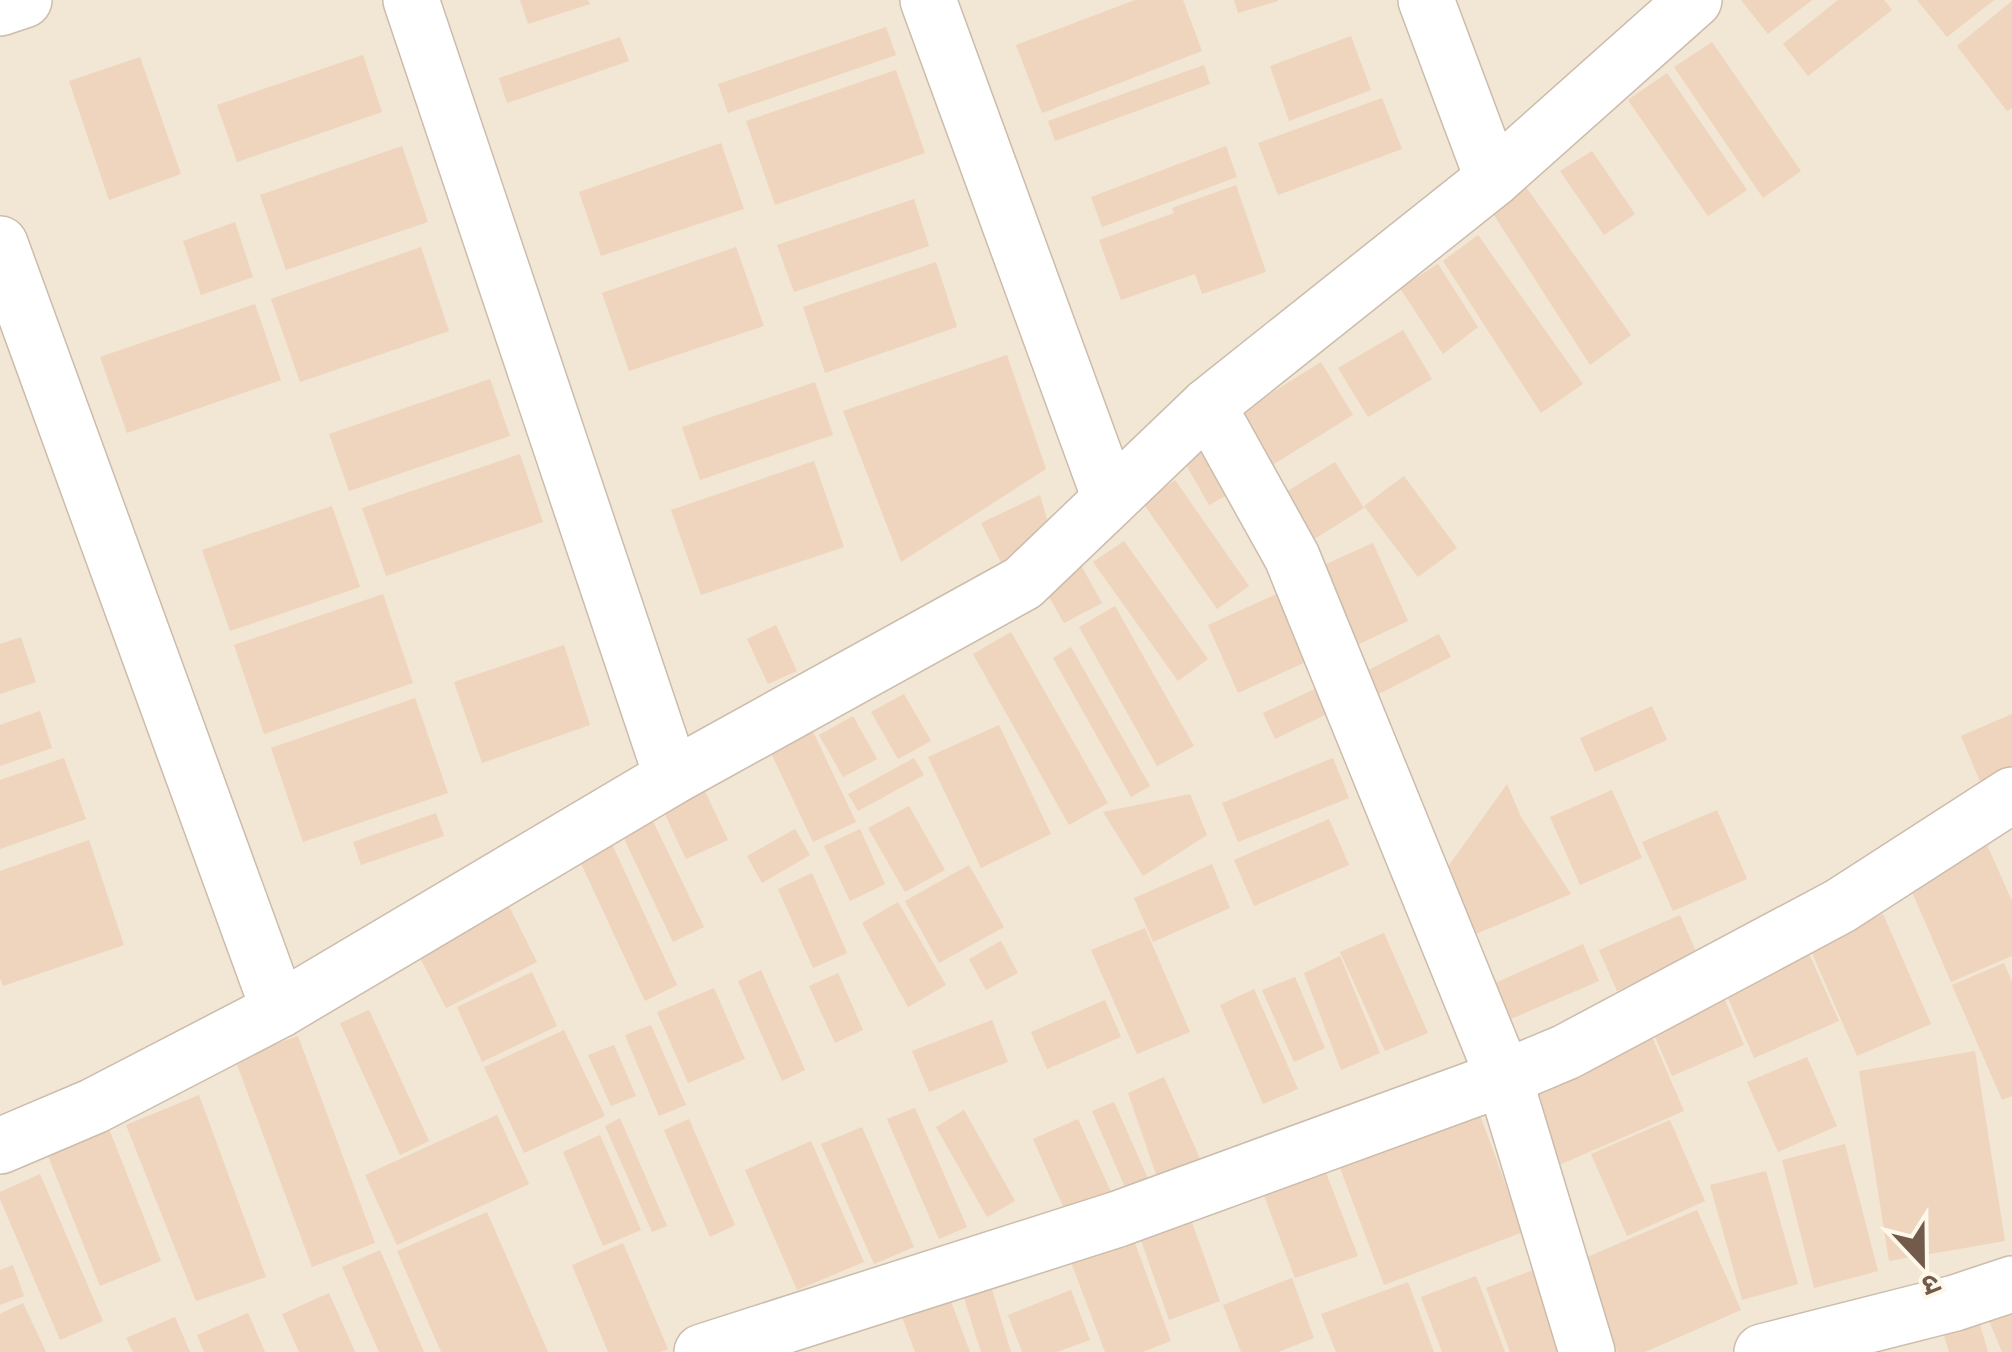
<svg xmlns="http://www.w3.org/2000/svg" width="2012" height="1352" font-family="Quicksand,'Noto Sans Devanagari',sans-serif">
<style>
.residential{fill:#f2e6d4}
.building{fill:#efd4be}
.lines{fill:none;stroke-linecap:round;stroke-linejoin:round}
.street-casing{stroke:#ccbcac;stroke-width:58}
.street{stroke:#fff;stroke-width:55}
</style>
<rect width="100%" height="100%" fill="#fbf4e5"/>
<rect class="residential" x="0" y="0" width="2012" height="1352"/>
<g class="building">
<path d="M520 0H588L590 4 528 24Z"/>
<path d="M1135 0H1183L1202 51 1042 113 1016 45Z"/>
<path d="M1234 0H1278V1L1238 13Z"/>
<path d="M1741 0H1812L1768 34Z"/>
<path d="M1838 0H1884L1892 10 1808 76 1783 44Z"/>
<path d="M1917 0H1994L1947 37Z"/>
<path d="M2012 1V108L2007 111 1957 46Z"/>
<path d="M886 27 896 55 728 113 718 84Z"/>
<path d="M1351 36 1371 90 1289 121 1270 66Z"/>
<path d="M620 37 629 61 507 103 499 78Z"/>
<path d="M1712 42 1801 171 1763 198 1674 67Z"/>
<path d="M363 55 382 112 237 162 217 105Z"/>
<path d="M140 57 181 174 109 200 69 81Z"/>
<path d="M1204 65 1210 84 1055 141 1048 121Z"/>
<path d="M896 70 925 153 775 205 746 121Z"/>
<path d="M1667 73 1747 190 1708 216 1628 100Z"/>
<path d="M1382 98 1402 149 1278 195 1258 143Z"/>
<path d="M721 143 744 209 601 256 579 192Z"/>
<path d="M402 146 428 222 286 270 260 195Z"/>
<path d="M1226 146 1237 177 1102 227 1091 197Z"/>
<path d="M1592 151 1635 214 1604 235 1560 171Z"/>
<path d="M1236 185 1266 272 1202 294 1195 274 1121 300 1099 240 1174 213 1172 208Z"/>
<path d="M1526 187 1631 335 1590 365 1492 212Z"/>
<path d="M914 199 929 246 794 292 777 245Z"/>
<path d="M235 222 253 277 201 295 183 241Z"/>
<path d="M1478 235 1583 384 1541 413 1443 261Z"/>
<path d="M421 247 449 331 300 382 271 299Z"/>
<path d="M736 247 764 326 629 371 602 293Z"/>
<path d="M936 262 957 327 825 373 803 307Z"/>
<path d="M1438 264 1478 327 1443 354 1400 288Z"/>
<path d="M255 304 281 380 127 433 100 357Z"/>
<path d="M1403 330 1432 379 1368 417 1338 368Z"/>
<path d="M1007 355 1046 469 901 562 843 411Z"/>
<path d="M1321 362 1353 415 1266 469 1233 417Z"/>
<path d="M490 379 510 436 349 491 329 434Z"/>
<path d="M815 382 833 435 700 480 682 427Z"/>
<path d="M1216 437 1244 486 1209 505 1181 456Z"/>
<path d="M520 454 543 522 386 576 362 508Z"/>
<path d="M814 461 844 547 701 595 671 510Z"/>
<path d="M1335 462 1364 508 1300 548 1271 501Z"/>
<path d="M1404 476 1457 548 1418 577 1364 506Z"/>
<path d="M1175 480 1249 586 1217 609 1143 503Z"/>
<path d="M1040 495 1051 534 1005 570 981 523Z"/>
<path d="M332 506 360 587 230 631 202 550Z"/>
<path d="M1124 541 1208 659 1178 681 1093 562Z"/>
<path d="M1373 543 1408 621 1342 652 1306 573Z"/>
<path d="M1078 560 1102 603 1064 623 1040 581Z"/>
<path d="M1292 587 1321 655 1238 693 1208 625Z"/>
<path d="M383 594 413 683 264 734 234 645Z"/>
<path d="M1115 606 1194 746 1157 766 1079 627Z"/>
<path d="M776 625 797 671 768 684 747 639Z"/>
<path d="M1011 632 1108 803 1069 825 973 654Z"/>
<path d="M1439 634 1451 657 1361 703 1349 680Z"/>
<path d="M21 637 36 682 0 694V644Z"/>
<path d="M564 645 590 725 482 763 454 682Z"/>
<path d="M1071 647 1150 786 1131 797 1053 658Z"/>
<path d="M1317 688 1329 713 1275 739 1263 713Z"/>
<path d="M904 694 931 741 898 759 871 712Z"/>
<path d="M415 698 448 793 303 842 271 748Z"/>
<path d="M1652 706 1667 740 1595 772 1580 738Z"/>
<path d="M40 711 52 748 0 766V725Z"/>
<path d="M2012 714V785L1986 796 1961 736Z"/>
<path d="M853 716 877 759 843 777 819 735Z"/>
<path d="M807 719 856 822 813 842 764 738Z"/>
<path d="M999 725 1051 834 981 868 928 757Z"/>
<path d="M64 758 86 819 0 849V780Z"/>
<path d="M914 758 924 775 858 811 848 794Z"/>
<path d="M1333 758 1349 798 1238 842 1222 803Z"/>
<path d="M1507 784 1521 817 1571 894 1459 941 1435 885Z"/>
<path d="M703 787 728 840 686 859 661 806Z"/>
<path d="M1612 790 1642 858 1580 885 1550 817Z"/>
<path d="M1190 794 1207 835 1143 876 1103 812Z"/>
<path d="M909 806 945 870 905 892 868 828Z"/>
<path d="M1717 810 1747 879 1673 911 1642 842Z"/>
<path d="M436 813 444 836 361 865 353 842Z"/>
<path d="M649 813 704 927 673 942 619 828Z"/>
<path d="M1329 819 1349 865 1254 906 1234 860Z"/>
<path d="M795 829 810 855 762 883 747 856Z"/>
<path d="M860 829 885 884 850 901 824 846Z"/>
<path d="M1983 836 2012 901V956L1951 982 1903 871Z"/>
<path d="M89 840 124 945 3 986 0 978V871Z"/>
<path d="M611 842 677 985 645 1001 578 857Z"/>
<path d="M1212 864 1230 908 1153 942 1134 898Z"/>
<path d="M969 865 1004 927 939 963 905 901Z"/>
<path d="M812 873 847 953 813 968 778 889Z"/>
<path d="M898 902 946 985 908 1007 862 923Z"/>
<path d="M508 904 537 962 446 1008 416 950Z"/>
<path d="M1883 914 1931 1024 1857 1056 1809 946Z"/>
<path d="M1680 915 1698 956 1617 991 1599 950Z"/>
<path d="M1145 928 1190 1032 1137 1054 1091 950Z"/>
<path d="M1384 933 1428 1033 1385 1051 1340 952Z"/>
<path d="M1001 941 1018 973 986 990 969 959Z"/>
<path d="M1583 944 1599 981 1492 1027 1477 991Z"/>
<path d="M1805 945 1839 1021 1754 1058 1721 982Z"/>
<path d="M1340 956 1380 1053 1341 1070 1304 973Z"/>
<path d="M2004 963 2012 982V1096L2002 1100 1952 985Z"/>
<path d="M761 970 805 1070 782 1081 738 981Z"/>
<path d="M532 972 557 1026 482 1062 457 1007Z"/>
<path d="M838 973 863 1030 835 1043 809 986Z"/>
<path d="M1295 977 1325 1048 1294 1062 1262 990Z"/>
<path d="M714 988 745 1059 688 1083 657 1012Z"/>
<path d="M1254 989 1298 1089 1263 1104 1220 1005Z"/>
<path d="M1105 1000 1121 1037 1047 1069 1031 1032Z"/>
<path d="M1725 1000 1744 1045 1672 1076 1653 1032Z"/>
<path d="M369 1010 429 1141 400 1155 340 1023Z"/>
<path d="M992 1020 1008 1062 929 1092 912 1051Z"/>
<path d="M1646 1023 1684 1111 1552 1168 1514 1080Z"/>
<path d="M651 1025 686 1105 659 1116 625 1035Z"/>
<path d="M564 1030 605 1116 524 1153 484 1067Z"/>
<path d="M298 1036 375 1243 312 1267 235 1059Z"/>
<path d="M614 1045 636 1096 611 1106 588 1055Z"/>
<path d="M1975 1051 2005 1241 1889 1261 1859 1071Z"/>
<path d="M1807 1057 1837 1126 1778 1152 1747 1082Z"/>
<path d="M1164 1077 1205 1170 1161 1189 1128 1093Z"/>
<path d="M199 1095 266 1277 196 1301 126 1125Z"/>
<path d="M1114 1102 1154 1192 1131 1201 1092 1111Z"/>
<path d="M915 1108 967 1227 939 1239 887 1119Z"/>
<path d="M964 1110 1015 1201 987 1217 936 1127Z"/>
<path d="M497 1115 529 1184 397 1245 365 1175Z"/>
<path d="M1480 1115 1523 1232 1384 1285 1340 1168Z"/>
<path d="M620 1118 667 1226 652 1232 605 1126Z"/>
<path d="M689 1119 735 1225 710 1237 664 1130Z"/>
<path d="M1078 1119 1116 1203 1070 1222 1033 1139Z"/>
<path d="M1670 1120 1705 1201 1627 1236 1591 1154Z"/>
<path d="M106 1121 161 1261 100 1286 44 1146Z"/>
<path d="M862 1127 914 1247 874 1264 821 1144Z"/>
<path d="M600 1135 641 1230 603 1246 563 1152Z"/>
<path d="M811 1141 864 1262 797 1290 745 1170Z"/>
<path d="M1845 1144 1878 1271 1814 1288 1782 1160Z"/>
<path d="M1317 1149 1358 1256 1295 1278 1255 1172Z"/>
<path d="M1766 1171 1798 1284 1742 1300 1710 1185Z"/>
<path d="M40 1174 103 1321 60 1340 0 1199V1192Z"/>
<path d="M1697 1210 1741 1310 1645 1352H1617L1578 1261Z"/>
<path d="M1188 1211 1220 1301 1169 1320 1137 1229Z"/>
<path d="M487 1212 548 1352H441L397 1251Z"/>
<path d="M1132 1235 1171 1341 1142 1352H1105L1069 1257Z"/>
<path d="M623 1243 668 1349 660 1352H608L572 1265Z"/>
<path d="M380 1250 424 1352H379L342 1267Z"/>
<path d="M13 1265 24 1296 0 1305V1270Z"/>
<path d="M1541 1267 1573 1352H1510L1486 1288Z"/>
<path d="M986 1270 1011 1352H981L958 1279Z"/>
<path d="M1476 1276 1505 1352H1442L1421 1297Z"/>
<path d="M1292 1278 1314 1338 1278 1352H1241L1223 1305Z"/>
<path d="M943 1280 970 1352H915L895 1298Z"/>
<path d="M1408 1282 1434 1352H1336L1321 1314Z"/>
<path d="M1071 1290 1090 1340 1057 1352H1022L1008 1315Z"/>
<path d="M329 1293 355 1352H299L282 1314Z"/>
<path d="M23 1303 46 1352H0V1314Z"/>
<path d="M1975 1308 1988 1352H1949L1939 1319Z"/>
<path d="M2012 1309V1352H2002L1988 1318Z"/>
<path d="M248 1313 265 1352H204L197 1335Z"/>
<path d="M175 1317 190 1352H133L126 1338Z"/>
</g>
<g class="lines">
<defs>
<g id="street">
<path d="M411 0 672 777"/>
<path d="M928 0 1110 498"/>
<path d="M1426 0 1493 179"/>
<path d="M0 8 24 0"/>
<path d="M0 244 279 1010"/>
<path d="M1208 406 1292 557 1504 1078 1587 1352"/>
<path d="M0 1146 94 1106 279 1010 672 777 1023 583 1208 406 1493 179 1694 0"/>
<path d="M702 1352 1118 1219 1504 1078 1566 1052 1840 906 2012 795"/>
<path d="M1762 1352 1955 1303 2012 1284"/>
</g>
</defs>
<use href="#street" class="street-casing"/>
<use href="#street" class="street"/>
</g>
<g transform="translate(1922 1262) rotate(158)" stroke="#fef8eb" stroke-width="8" paint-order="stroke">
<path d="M0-8L18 38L0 25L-18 38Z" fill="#735b4b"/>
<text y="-15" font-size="28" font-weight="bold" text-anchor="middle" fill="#735b4b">उ</text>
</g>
</svg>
